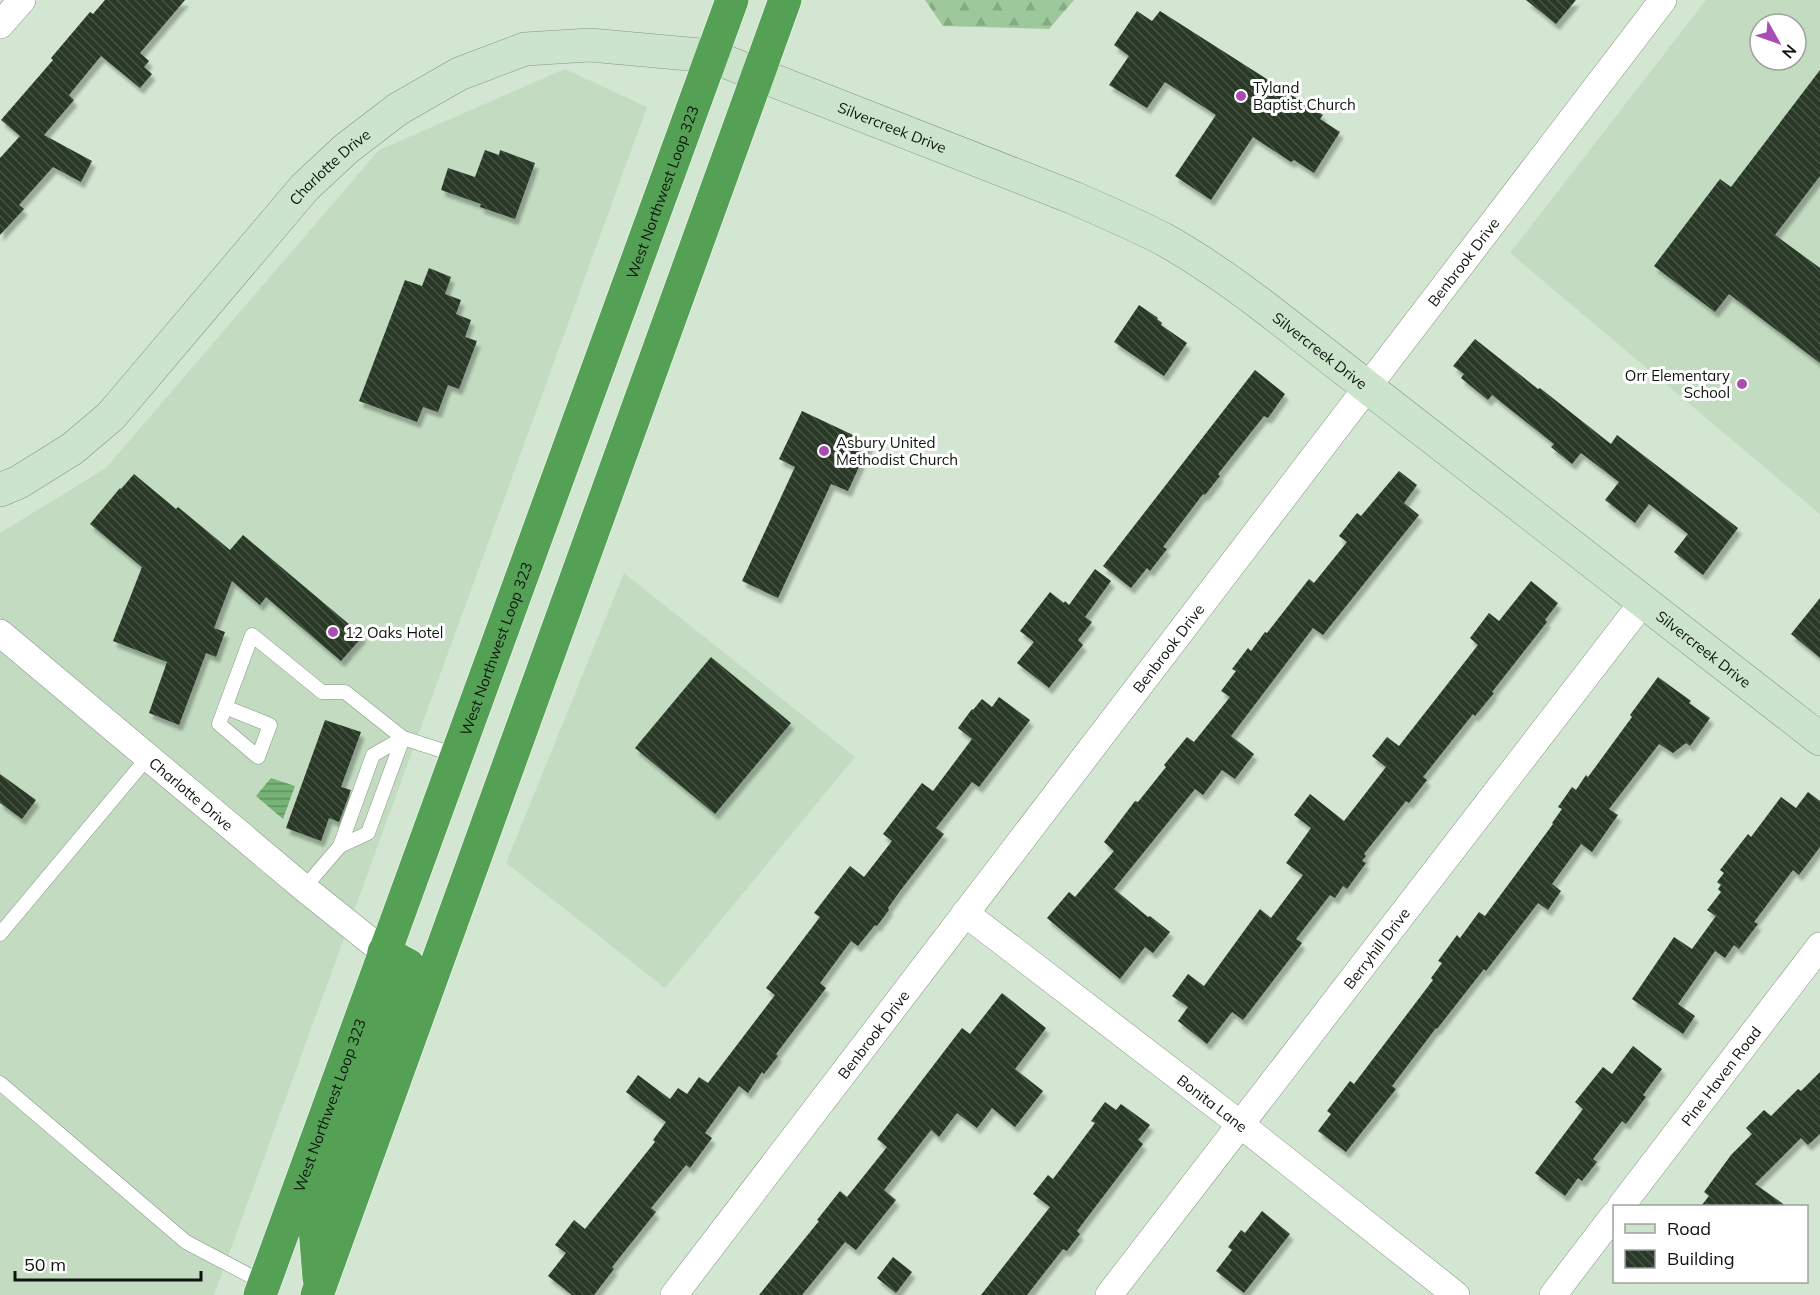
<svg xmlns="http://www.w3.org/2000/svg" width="1820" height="1295" font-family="Mulish,sans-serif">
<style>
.built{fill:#c3dcc1;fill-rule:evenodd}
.forest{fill:url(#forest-firs)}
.water{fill:url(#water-rules)}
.building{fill:url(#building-back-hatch);filter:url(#shadow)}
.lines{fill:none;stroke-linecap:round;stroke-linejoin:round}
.lane-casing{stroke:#849683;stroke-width:15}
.street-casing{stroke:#849683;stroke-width:28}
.secondary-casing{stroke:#849683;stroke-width:34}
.highway-casing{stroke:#fff;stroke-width:34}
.lane{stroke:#fff;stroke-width:14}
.street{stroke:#fff;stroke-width:27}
.secondary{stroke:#cce3cc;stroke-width:33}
.highway{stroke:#54a155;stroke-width:33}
.poi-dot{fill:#ab4cb5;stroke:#fff;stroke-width:2}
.labels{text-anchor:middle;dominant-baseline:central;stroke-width:6;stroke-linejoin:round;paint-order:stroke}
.poi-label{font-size:15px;fill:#0f150e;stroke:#fff;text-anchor:start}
.street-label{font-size:15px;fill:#0f150e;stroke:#fff}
</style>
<defs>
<pattern id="forest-firs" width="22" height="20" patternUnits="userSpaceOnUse" patternTransform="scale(1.5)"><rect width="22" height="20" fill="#9dc89b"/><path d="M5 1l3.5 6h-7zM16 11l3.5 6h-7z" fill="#86ab84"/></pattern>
<pattern id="water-rules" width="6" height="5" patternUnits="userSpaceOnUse" patternTransform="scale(1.5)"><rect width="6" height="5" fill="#76b475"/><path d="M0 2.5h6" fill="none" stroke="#5f915e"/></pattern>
<pattern id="building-back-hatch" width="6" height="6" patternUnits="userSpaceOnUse" patternTransform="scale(1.5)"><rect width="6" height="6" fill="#293928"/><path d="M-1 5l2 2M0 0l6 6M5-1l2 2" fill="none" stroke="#455345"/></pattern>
<filter id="shadow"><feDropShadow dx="3.5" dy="6" stdDeviation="1.5" flood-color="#0004"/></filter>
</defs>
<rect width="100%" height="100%" fill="#d2e6d1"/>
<g class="built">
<path d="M1706 0H1820V514L1510 253ZM1760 24H1796V60H1760Z"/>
<path d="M565 69 647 107 214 1295H0V533L106 468 379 150Z"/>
<path d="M624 573 855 757 665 988 506 863Z"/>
</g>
<path class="forest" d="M925 0H1074L1049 29 943 26Z"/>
<path class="water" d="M271 778 295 786 283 819 256 796Z"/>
<g class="building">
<path d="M105 0H185L140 53 149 61 144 67 152 74 140 88 101 56 69 95 74 100 44 135 92 161 81 182 53 167 19 205 24 209 0 235V158L20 136 1 120 53 60 51 58 90 12 93 14Z"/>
<path d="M1526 0H1576L1556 24Z"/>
<path d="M1137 11 1152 21 1160 11 1323 115 1320 119 1340 132 1314 173 1294 160 1291 162 1253 137 1211 200 1175 176 1216 115 1165 82 1147 108 1109 85 1129 56 1114 45Z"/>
<path d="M1820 70V176L1775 235 1820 268V363L1729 294 1715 312 1654 266 1720 179 1731 187Z"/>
<path d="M485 150 499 155 500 150 535 163 515 219 480 207 481 204 441 190 448 168 475 177Z"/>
<path d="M429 268 451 277 445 294 461 300 456 314 471 320 465 337 477 341 459 389 448 385 438 412 423 407 417 422 359 401 405 280 422 286Z"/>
<path d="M1139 305 1158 318 1157 319 1162 323 1161 325 1187 343 1164 376 1114 342Z"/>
<path d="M1475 339 1538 389 1540 388 1611 444 1617 435 1738 528 1703 575 1674 552 1688 534 1649 504 1635 523 1605 500 1619 482 1581 453 1572 464 1551 447 1554 444 1492 395 1488 400 1461 378 1464 374 1453 366Z"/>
<path d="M1255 370 1285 394 1268 418 1264 416 1218 474 1220 476 1205 495 1203 494 1163 547 1167 549 1150 571 1147 568 1131 588 1103 566Z"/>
<path d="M802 411 870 443 848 491 831 484 778 598 742 581 795 467 779 459Z"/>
<path d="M1399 471 1417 485 1404 503 1419 515 1323 635 1313 628 1231 736 1254 754 1235 779 1222 770 1203 795 1195 789 1114 889 1148 917 1150 916 1170 932 1153 953 1145 947 1120 979 1047 918 1069 892 1075 897 1114 851 1104 842 1135 801 1138 802 1166 767 1164 765 1187 737 1194 742 1230 697 1221 691 1236 671 1232 669 1248 648 1251 651 1265 632 1267 633 1309 579 1314 583 1347 542 1339 536 1357 513 1361 516Z"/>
<path d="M134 474 176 509 178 507 230 550 243 535 363 636 341 661 266 597 260 605 232 581 214 628 225 632 216 657 206 653 179 725 149 713 167 662 113 641 142 567 90 524 120 488 121 489Z"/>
<path d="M1095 569 1111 581 1085 617 1092 622 1078 640 1083 645 1049 688 1017 663 1034 642 1020 631 1050 592 1064 603 1065 601 1069 605Z"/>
<path d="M1531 581 1558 603 1545 620 1547 622 1492 692 1494 693 1475 716 1473 714 1423 777 1427 780 1409 803 1406 801 1364 854 1366 856 1362 861 1366 863 1347 889 1343 886 1335 898 1330 895 1296 939 1302 943 1243 1020 1232 1012 1207 1044 1178 1021 1188 1007 1172 996 1188 974 1204 986 1260 909 1271 918 1303 875 1286 863 1311 828 1294 815 1310 794 1344 821 1386 767 1372 756 1387 737 1399 746 1478 645 1470 638 1489 613 1499 621Z"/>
<path d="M1820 598V658L1791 634Z"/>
<path d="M711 657 791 723 715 814 635 748Z"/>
<path d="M1658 677 1691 701 1689 703 1710 718 1690 746 1686 743 1673 753 1659 744 1609 809 1618 815 1592 852 1581 844 1552 884 1561 891 1548 910 1538 903 1486 971 1484 969 1437 1029 1436 1028 1392 1086 1396 1089 1346 1152 1318 1131 1331 1114 1327 1111 1350 1081 1354 1084 1433 980 1431 978 1442 963 1438 961 1457 935 1460 938 1479 912 1485 916 1553 824 1552 823 1562 809 1558 807 1572 787 1576 790 1586 775 1588 777 1632 717 1630 715Z"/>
<path d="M999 697 1030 720 979 787 972 782 936 828 944 834 900 891 888 908 889 910 877 926 875 925 858 946 851 941 820 983 826 988 776 1054 778 1056 764 1074 762 1072 748 1093 739 1086 705 1133 712 1138 690 1168 686 1165 651 1208 656 1212 612 1267 614 1269 594 1295H572L548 1276 566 1253 555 1245 574 1220 585 1229 655 1142 653 1140 666 1122 626 1092 638 1075 670 1099 678 1088 687 1094 699 1077 708 1083 775 995 766 988 820 917 814 913 850 866 864 877 892 841 883 834 922 783 933 791 972 739 958 728 972 709 973 710 982 699 992 707Z"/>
<path d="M325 720 361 732 341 787 351 790 339 822 329 818 321 841 286 828Z"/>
<path d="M0 774 36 800 22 819 0 803Z"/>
<path d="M1808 792 1820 801V847L1799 875 1793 870 1754 922 1758 924 1739 949 1734 945 1725 958 1715 951 1678 1004 1695 1016 1683 1034 1632 999 1674 937 1692 949 1716 916 1707 910 1721 892 1718 889 1721 885 1717 882 1724 873 1720 870 1748 834 1751 837 1781 797 1796 808Z"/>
<path d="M1002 993 1046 1028 1015 1069 1043 1091 1015 1127 992 1108 977 1128 957 1113 939 1137 931 1130 884 1190 896 1200 856 1250 845 1242 802 1295H759L819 1221 817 1220 840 1191 847 1197 887 1147 877 1139 962 1028 970 1034Z"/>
<path d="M1633 1046 1662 1069 1643 1095 1646 1097 1626 1124 1622 1121 1593 1159 1597 1162 1582 1181 1578 1178 1565 1196 1535 1173 1583 1109 1575 1102 1603 1067 1612 1074Z"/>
<path d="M1820 1072V1134L1808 1145 1801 1138 1755 1184 1786 1206H1701L1709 1196 1704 1192 1731 1155 1752 1134 1746 1128 1764 1110 1771 1116 1798 1089 1801 1091Z"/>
<path d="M1105 1102 1116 1110 1121 1104 1150 1125 1138 1140 1143 1144 1077 1231 1080 1234 1067 1251 1063 1249 1027 1295H981L1050 1207 1033 1194 1048 1175 1053 1179 1095 1123 1091 1121Z"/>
<path d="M1262 1211 1290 1234 1244 1293 1216 1271 1232 1250 1228 1247 1241 1230 1245 1233Z"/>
<path d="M893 1257 912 1272 896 1293 877 1278Z"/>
</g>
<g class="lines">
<defs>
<g id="lane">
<path d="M225 707 270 725 258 757 219 724 252 635 322 692H345L403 738 456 755"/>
<path d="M340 846 368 833 403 738"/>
<path d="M304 888 340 846 373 755 403 738"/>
<path d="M0 934 148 757"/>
<path d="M0 1083 186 1242 264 1283"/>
</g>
<g id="street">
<path d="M0 25 22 0"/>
<path id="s1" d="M0 633 304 888 384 952"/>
<path id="s2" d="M965 913 1240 1124 1456 1295"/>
<path id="s3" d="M1621 1206 1820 946"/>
<path id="s4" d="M674 1295 1663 0"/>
<path id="s5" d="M1109 1295 1643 602"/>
<path d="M1553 1295 1614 1215"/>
</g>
<g id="secondary">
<path id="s6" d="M0 490 19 482 72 449 111 416 305 187 347 148 398 109 459 74 525 49 590 45 711 56 1074 198C1104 211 1134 224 1163 239 1201 260 1236 285 1271 312L1820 739"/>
</g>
<g id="highway">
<path d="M319 1278 315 1228 410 974 408 965 384 952"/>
<path id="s7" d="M260 1295 732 0"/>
<path d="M317 1295 785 0"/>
</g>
</defs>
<use href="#lane" class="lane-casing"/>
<use href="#street" class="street-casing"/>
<use href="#secondary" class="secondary-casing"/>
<use href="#highway" class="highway-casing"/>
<use href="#lane" class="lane"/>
<use href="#street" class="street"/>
<use href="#secondary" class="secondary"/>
<use href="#highway" class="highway"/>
</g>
<g class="poi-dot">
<circle cx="1241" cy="96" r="6"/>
<circle cx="1742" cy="384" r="6"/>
<circle cx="824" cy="451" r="6"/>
<circle cx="333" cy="632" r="6"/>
</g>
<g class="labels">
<g class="poi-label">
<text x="1253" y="87">Tyland<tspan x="1253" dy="17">Baptist Church</tspan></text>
<text x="1730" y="375" text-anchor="end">Orr Elementary<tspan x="1730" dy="17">School</tspan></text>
<text x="836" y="442">Asbury United<tspan x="836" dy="17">Methodist Church</tspan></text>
<text x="345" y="632">12 Oaks Hotel</text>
</g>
<g class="street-label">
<text stroke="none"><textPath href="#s6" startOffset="1078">Silvercreek Drive</textPath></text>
<text stroke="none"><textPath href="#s6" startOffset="466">Charlotte Drive</textPath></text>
<text stroke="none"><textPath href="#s7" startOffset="1174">West Northwest Loop 323</textPath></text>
<text stroke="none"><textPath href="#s4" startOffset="1300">Benbrook Drive</textPath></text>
<text stroke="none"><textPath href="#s6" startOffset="1564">Silvercreek Drive</textPath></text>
<text stroke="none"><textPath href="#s7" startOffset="688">West Northwest Loop 323</textPath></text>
<text stroke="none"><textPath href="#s4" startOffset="814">Benbrook Drive</textPath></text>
<text stroke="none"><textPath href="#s6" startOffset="2050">Silvercreek Drive</textPath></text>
<text stroke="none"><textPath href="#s1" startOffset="250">Charlotte Drive</textPath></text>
<text stroke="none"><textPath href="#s5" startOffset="438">Berryhill Drive</textPath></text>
<text stroke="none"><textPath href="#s4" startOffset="328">Benbrook Drive</textPath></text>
<text stroke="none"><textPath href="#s3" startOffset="164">Pine Haven Road</textPath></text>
<text stroke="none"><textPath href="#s2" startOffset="312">Bonita Lane</textPath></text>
<text stroke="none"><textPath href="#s7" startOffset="202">West Northwest Loop 323</textPath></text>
</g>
</g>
<rect x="1613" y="1205" width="195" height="78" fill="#ffffff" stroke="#9fa19f" stroke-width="1.5"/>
<rect x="1625" y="1224" width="30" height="9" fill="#cce3cc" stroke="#9fa19f" stroke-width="1.5"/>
<text x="1667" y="1235" font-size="18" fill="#0f150e">Road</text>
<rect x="1625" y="1250" width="30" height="18" fill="url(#building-back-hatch)" stroke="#9fa19f" stroke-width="1.5"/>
<text x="1667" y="1265" font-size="18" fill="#0f150e">Building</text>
<g transform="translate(1778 42) rotate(130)"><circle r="28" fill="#ffffff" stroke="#9fa19f" stroke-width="1.5"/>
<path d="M0-4.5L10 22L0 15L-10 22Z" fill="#ab4cb5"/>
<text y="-9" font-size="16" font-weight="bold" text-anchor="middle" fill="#0f150e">N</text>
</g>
<path d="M15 1271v9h186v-9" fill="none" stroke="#0f150e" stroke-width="3"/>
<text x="24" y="1271" font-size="18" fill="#0f150e" stroke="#ffffff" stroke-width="4.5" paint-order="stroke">50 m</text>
</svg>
